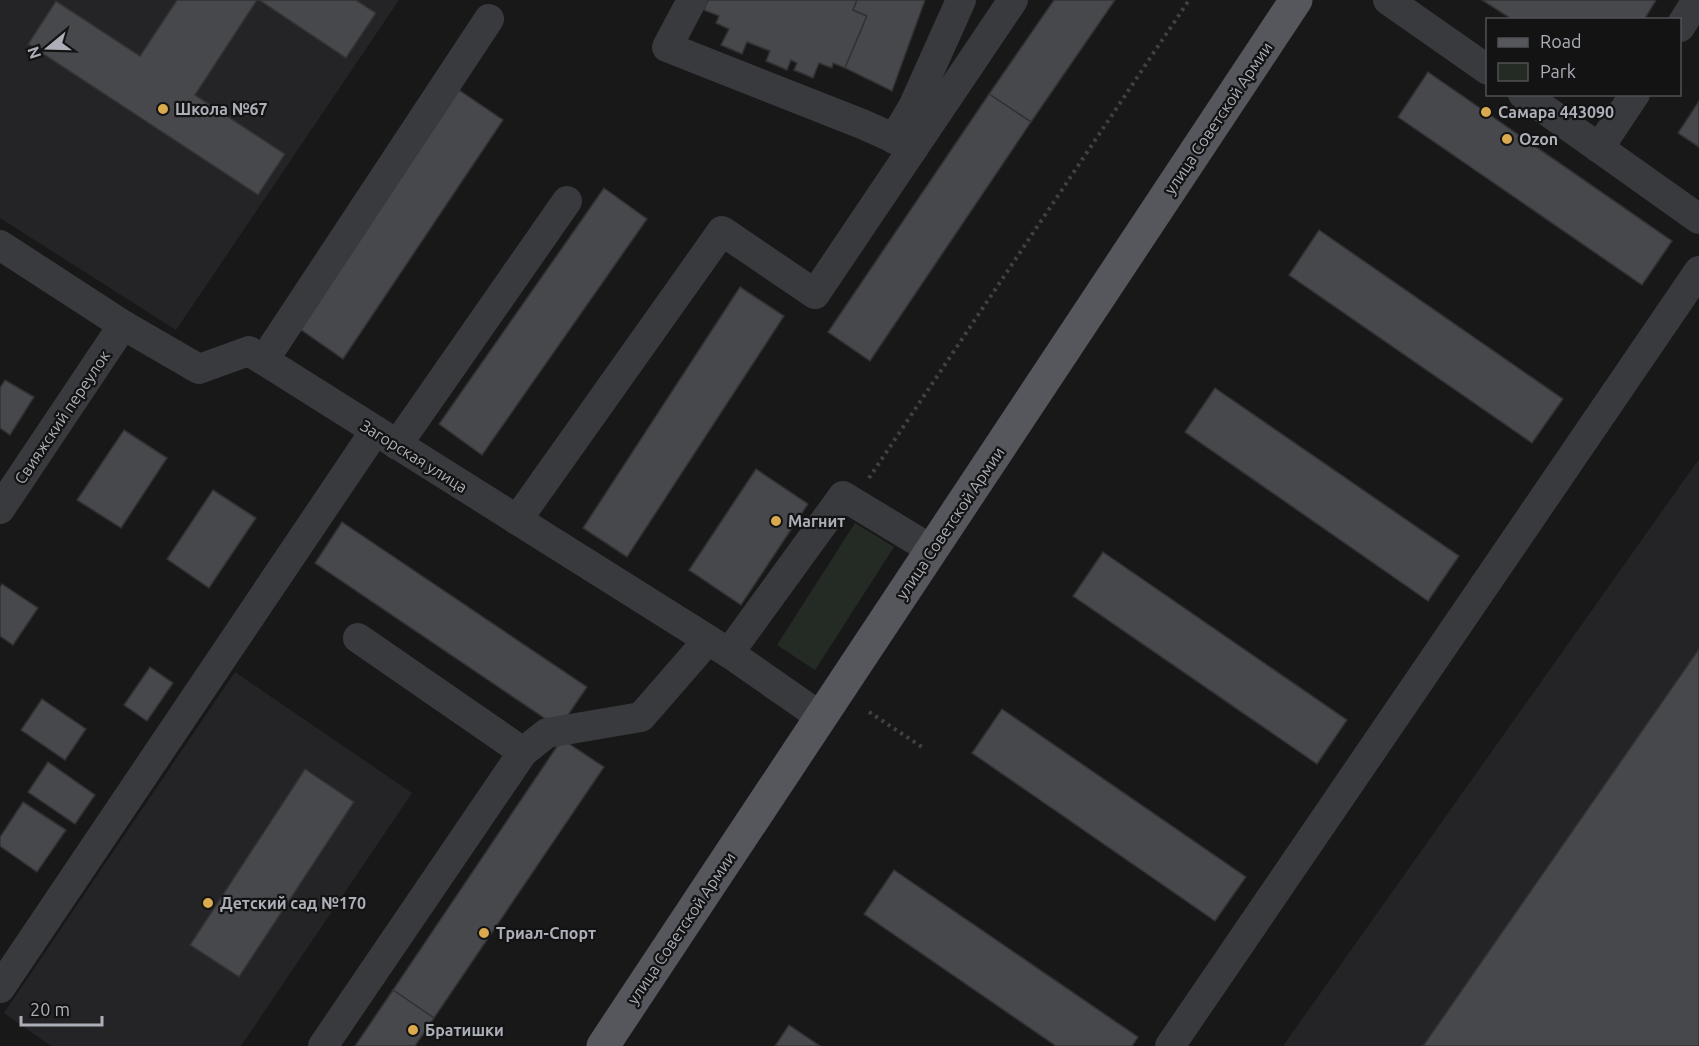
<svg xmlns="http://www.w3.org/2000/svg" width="1699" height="1046" font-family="Ubuntu,sans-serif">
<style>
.built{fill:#242426}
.green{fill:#242b25}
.building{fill:#47484b;stroke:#323235;stroke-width:1.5}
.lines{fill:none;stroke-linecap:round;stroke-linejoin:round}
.path{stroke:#3f4145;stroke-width:4;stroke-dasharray:3 4.5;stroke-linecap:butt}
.minor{stroke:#393a3e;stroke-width:30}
.major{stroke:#56575d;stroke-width:33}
.poi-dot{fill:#dba94e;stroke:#131314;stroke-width:2}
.labels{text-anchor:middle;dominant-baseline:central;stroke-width:4.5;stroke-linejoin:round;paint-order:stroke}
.poi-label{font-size:16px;font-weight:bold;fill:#acafb7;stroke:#131314;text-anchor:start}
.street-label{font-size:16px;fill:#acafb7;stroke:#131314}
</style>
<rect width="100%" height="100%" fill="#181819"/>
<g class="built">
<path d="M0 0H399L176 330 0 218Z"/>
<path d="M1699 459V1046H1283Z"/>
<path d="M235 672 412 793 241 1046H51L4 1013Z"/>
</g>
<path class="green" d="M855 523 894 547 815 670 777 645Z"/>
<g class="building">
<path d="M177 0H257L195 95 285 154 258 195 28 44 56 1 140 56Z"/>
<path d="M259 0H356L376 13 346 58Z"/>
<path d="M708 0H857L853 10 867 16 845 68 833 63 832 68 819 63 813 78 794 70 797 63 791 60 787 70 766 61 770 51 747 42 742 54 721 45 729 29 716 23 719 16 704 10Z"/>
<path d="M857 0H925L892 91 845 68 867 16 853 10Z"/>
<path d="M1054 0H1115L1031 122 989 94Z"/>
<path d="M1482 0H1656L1644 20H1513Z"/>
<path d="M1428 72 1672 241 1642 285 1398 117Z"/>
<path d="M459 90 503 120 343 359 300 329Z"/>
<path d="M989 94 1031 122 870 361 828 332Z"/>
<path d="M1699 101V147L1678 133Z"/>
<path d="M604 188 647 219 482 455 439 424Z"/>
<path d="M1319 230 1563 399 1532 443 1289 275Z"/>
<path d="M740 287 784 316 627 557 583 528Z"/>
<path d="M5 380 34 397 10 435 0 428V388Z"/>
<path d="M1215 388 1459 556 1428 601 1185 432Z"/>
<path d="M124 430 167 458 121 528 77 500Z"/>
<path d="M756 469 808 504 741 605 689 570Z"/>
<path d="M213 490 256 518 209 588 167 559Z"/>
<path d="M342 522 587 687 559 728 315 563Z"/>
<path d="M1103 552 1347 720 1317 764 1073 596Z"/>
<path d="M2 584 38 608 13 645 0 636V587Z"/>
<path d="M1699 649V1046H1423Z"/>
<path d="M150 667 173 683 147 721 124 705Z"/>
<path d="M42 699 86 729 65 760 21 730Z"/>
<path d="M1002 709 1246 877 1215 921 972 753Z"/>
<path d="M562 739 604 767 434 1018 393 990Z"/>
<path d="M48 762 95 795 75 824 28 792Z"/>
<path d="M305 769 354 802 239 977 190 945Z"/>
<path d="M23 802 66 830 37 872 0 846V837Z"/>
<path d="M894 870 1138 1037 1132 1046H1056L864 914Z"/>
<path d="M393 990 434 1018 415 1046H355Z"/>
<path d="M789 1025 820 1046H775Z"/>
</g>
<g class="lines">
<g class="path">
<path d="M869 478 1189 0"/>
<path d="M869 712 922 747"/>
</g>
<g class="minor">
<path d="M692 0 667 47 862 124 914 147"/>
<path d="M1388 0 1488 70"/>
<path d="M1680 27 1697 0"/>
<path d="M1523 94 1699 219"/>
<path d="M894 139 914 105 961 0"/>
<path d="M1599 148 1635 94"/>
<path d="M0 245 123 325 199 369 249 351 729 653 821 717"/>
<path d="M264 360 489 19"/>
<path d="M397 445 567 201"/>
<path d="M0 509 123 325"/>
<path d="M517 520 722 231 815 294 1013 0"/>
<path d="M358 638 523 752 547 733 641 717 708 640"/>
<path d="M729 653 843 496 932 550"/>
<path d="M0 988 375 431"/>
<path d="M323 1046 523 752"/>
<path d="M1170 1046 1699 271"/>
</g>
<path class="major" d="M603 1046 1296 0"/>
</g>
<g class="poi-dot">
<circle cx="163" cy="109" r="6"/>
<circle cx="1486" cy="112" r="6"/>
<circle cx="1507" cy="139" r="6"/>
<circle cx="776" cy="521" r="6"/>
<circle cx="208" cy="903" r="6"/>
<circle cx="484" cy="933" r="6"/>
<circle cx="413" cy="1030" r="6"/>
</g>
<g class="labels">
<g class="poi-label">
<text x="175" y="109">Школа №67</text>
<text x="1498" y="112">Самара 443090</text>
<text x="1519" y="139">Ozon</text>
<text x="788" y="521">Магнит</text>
<text x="220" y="903">Детский сад №170</text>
<text x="496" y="933">Триал-Спорт</text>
<text x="425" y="1030">Братишки</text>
</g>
<g class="street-label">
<text transform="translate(1218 118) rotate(-56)">улица Советской Армии</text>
<text transform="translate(62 417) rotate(-56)">Свияжский переулок</text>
<text transform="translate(414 456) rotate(32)">Загорская улица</text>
<text transform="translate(950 523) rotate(-56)">улица Советской Армии</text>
<text transform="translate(681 928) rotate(-56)">улица Советской Армии</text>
</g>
</g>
<rect x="1486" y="18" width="195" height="78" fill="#131314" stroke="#505155" stroke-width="1.5"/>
<rect x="1498" y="38" width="30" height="9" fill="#56575d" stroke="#505155" stroke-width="1.5"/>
<text x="1540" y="48" font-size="18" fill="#acafb7">Road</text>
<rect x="1498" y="63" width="30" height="18" fill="#242b25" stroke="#505155" stroke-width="1.5"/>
<text x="1540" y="78" font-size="18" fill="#acafb7">Park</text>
<g transform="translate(48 48) rotate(251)" stroke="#131314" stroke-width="4.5" paint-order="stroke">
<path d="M0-4.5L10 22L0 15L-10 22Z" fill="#acafb7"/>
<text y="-9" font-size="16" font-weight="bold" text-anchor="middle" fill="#acafb7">N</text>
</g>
<path d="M21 1016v9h81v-9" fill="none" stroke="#acafb7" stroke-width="3"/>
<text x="30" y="1016" font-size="18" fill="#acafb7" stroke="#131314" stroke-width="4.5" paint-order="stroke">20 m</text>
</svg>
